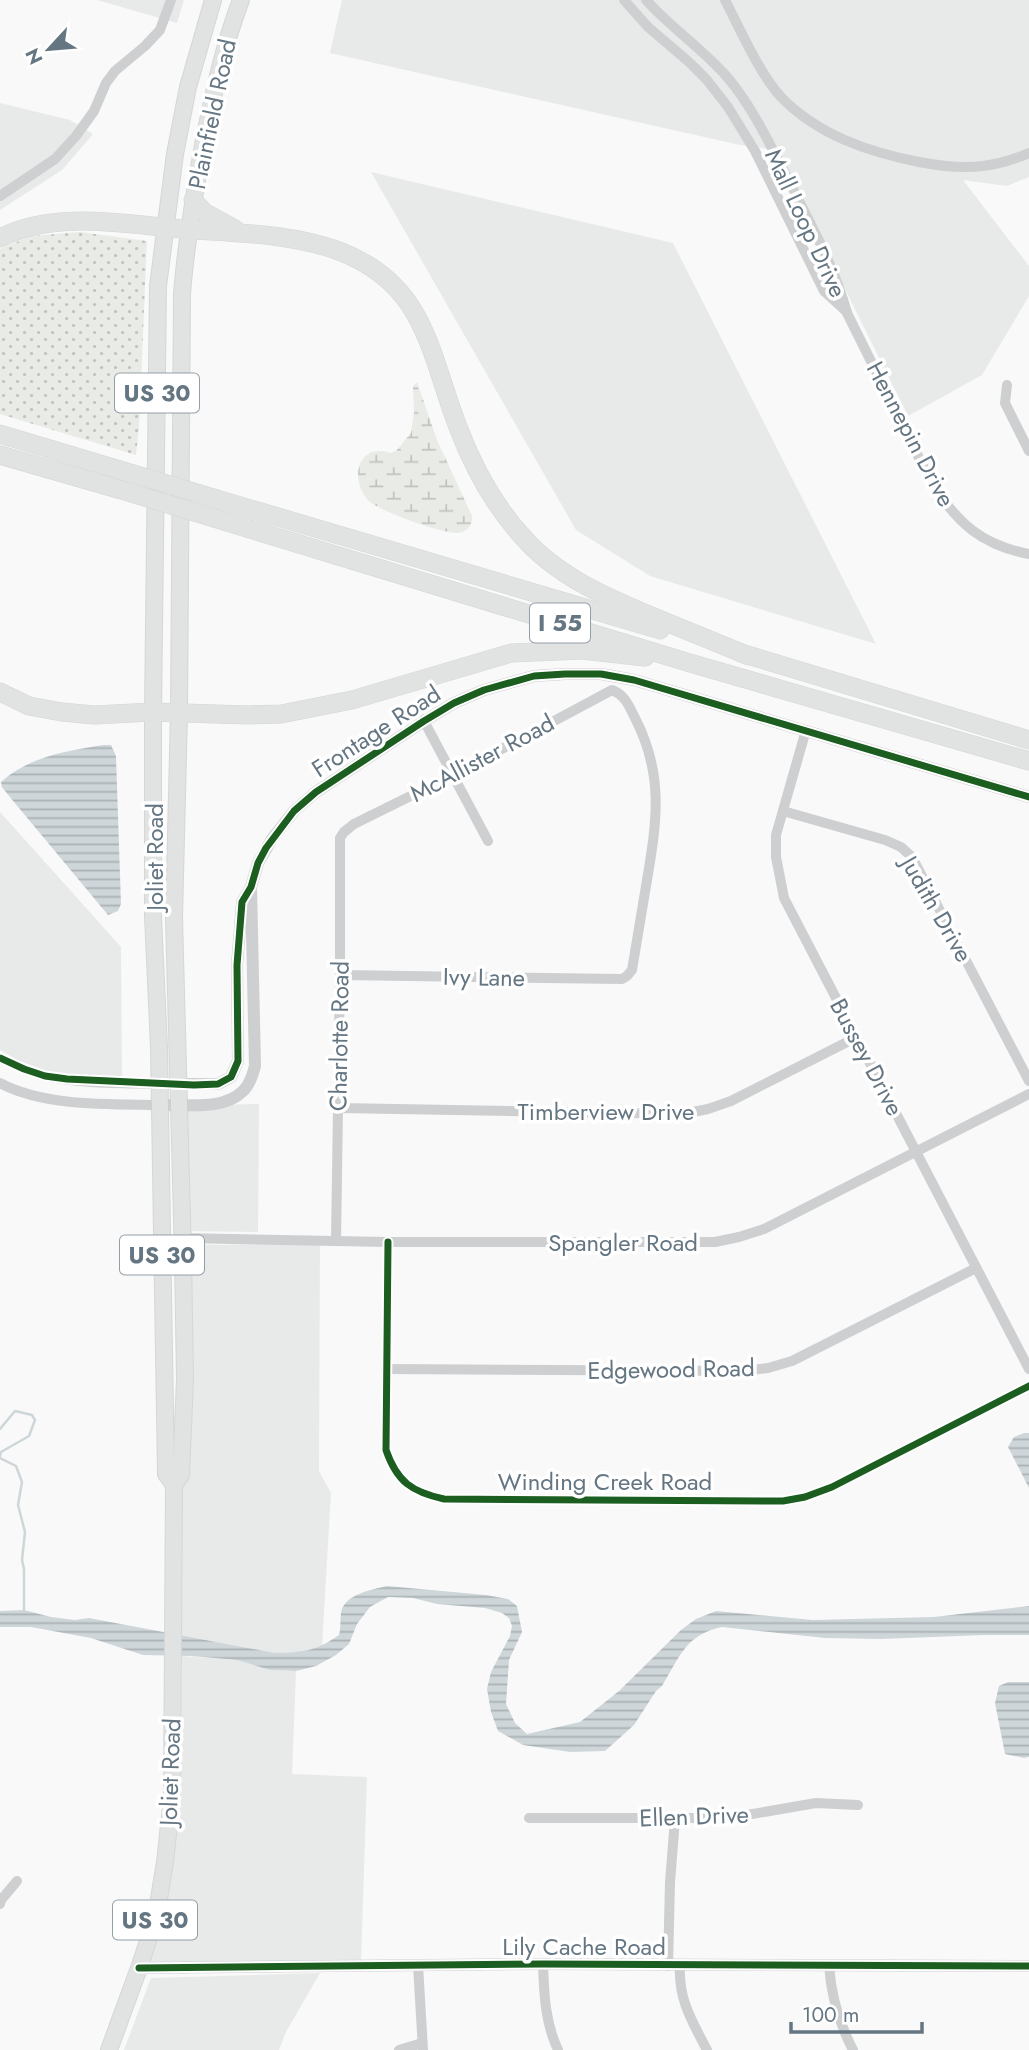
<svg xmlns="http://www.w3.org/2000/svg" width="1029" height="2050" font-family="Jost,sans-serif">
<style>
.built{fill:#e8e9e9}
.grass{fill:url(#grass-dots)}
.wetland{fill:url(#wetland-marsh)}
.water{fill:url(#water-rules)}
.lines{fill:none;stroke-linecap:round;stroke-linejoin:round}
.stream{stroke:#ced6d9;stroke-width:2.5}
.primary-casing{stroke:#d5d6d7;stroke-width:18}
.motorway-casing{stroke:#d5d6d6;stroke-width:19}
.minor{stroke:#cecfd0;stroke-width:10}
.tertiary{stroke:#cecfd0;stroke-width:12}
.primary{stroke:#e1e2e2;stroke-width:16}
.motorway{stroke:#e1e2e2;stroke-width:18}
.motorway-bridge-casing{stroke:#d5d6d6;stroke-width:19;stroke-linecap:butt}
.motorway-bridge{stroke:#e1e2e2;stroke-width:18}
.cycleway-casing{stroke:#fff;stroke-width:11}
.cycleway{stroke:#1b5e20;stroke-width:7}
.labels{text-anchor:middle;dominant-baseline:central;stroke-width:7;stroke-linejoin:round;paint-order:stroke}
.shield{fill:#fff;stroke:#939fa8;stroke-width:2}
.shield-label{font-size:23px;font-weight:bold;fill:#657683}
.street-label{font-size:24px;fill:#657683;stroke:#fff}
</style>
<defs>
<pattern id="grass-dots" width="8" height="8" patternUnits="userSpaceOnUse" patternTransform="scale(1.75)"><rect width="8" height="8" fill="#e8ebe6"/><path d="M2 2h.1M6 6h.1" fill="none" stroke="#c0c3c0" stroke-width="1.8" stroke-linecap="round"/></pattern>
<pattern id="wetland-marsh" width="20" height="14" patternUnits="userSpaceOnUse" patternTransform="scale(1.75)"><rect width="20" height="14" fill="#e8ebe6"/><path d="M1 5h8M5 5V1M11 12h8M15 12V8" fill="none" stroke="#c0c3c0"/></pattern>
<pattern id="water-rules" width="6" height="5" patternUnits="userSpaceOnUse" patternTransform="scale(1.75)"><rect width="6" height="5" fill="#ced6d9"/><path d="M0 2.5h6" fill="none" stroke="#abb2b5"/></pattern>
</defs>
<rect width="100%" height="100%" fill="#f9f9f9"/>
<g class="built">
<path d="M97 0H184L177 23Z"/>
<path d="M342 0H1029V177L1007 186 963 180 1029 266V296L982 375 908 416 776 150 740 145 330 53Z"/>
<path d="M0 103 70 120 93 134 62 170 0 210Z"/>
<path d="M371 172 673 243 876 644 650 576 576 530Z"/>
<path d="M0 812 121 947 122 1077 52 1073 17 1060 0 1050Z"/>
<path d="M259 1104 258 1232 178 1231 179 1106Z"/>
<path d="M320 1244 319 1471 331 1493 322 1646 306 1652 275 1653 179 1635 175 1245Z"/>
<path d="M182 1656 237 1660 270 1670 296 1671 292 1774 367 1777 361 1963 149 1964 168 1892 180 1816Z"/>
<path d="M320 1973 286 2032 279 2050H124L151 1978Z"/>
</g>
<path class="grass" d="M80 232 147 241 139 427 136 455 0 414V249L31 236Z"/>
<path class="wetland" d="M417 382 437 440 472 516C473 526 466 533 456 533 441 533 379 511 369 501 349 481 357 442 390 453L396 451 411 433 414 412 413 386Z"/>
<g class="water">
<path d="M103 745H111L116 756 121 904 118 911 108 915 9 796 2 787 1 782C30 756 67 751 103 745Z"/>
<path d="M1024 1433H1029V1488L1008 1447 1014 1437Z"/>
<path d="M387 1586 486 1595 508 1599 517 1606 522 1632 509 1660 506 1704 515 1723 527 1734 580 1722 619 1691 681 1630 696 1619 716 1611 813 1620 934 1617 1029 1606V1635H985L880 1639 825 1638 722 1627C686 1634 679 1658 662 1686L656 1691 634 1725 605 1751 570 1752 523 1745 498 1731 491 1712 487 1689 491 1672 510 1636 512 1626 509 1618 502 1613 485 1608 437 1604 413 1598 388 1597 370 1607 357 1624 349 1644 336 1655 316 1666 296 1671 270 1670 237 1660 191 1656 143 1655 91 1638 31 1627H0V1611L24 1610 51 1617 75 1620 89 1618 275 1653C303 1652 315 1652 339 1635 341 1628 340 1621 341 1613 344 1594 371 1590 387 1586Z"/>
<path d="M1008 1682H1029V1757L1024 1758 1005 1754 995 1703 999 1686Z"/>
</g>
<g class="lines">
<g class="stream">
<path d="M0 1429 15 1411 32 1415 35 1420 29 1436 1 1452 0 1456"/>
<path d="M0 1458 16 1466 22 1482 18 1505 25 1532 22 1560 24 1569V1610"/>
</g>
<defs>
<g id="primary">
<path d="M174 1485 181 1475 185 1379 183 1256 174 917 179 713 182 294C186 243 194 195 203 145 213 96 223 47 241 0"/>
<path d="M109 2050 139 1968 156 1917 165 1862 172 1797 174 1485 166 1474 159 1047 153 916V712L158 286 175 154 188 87 213 0"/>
</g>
<g id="motorway">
<path d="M193 200 204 212 235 229"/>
<path d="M0 238C54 210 123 224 182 229 234 233 290 233 339 251 426 284 429 352 458 427 473 467 493 504 522 536 558 578 611 599 661 620 691 632 720 644 749 656"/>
<path d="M0 434 117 469"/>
<path d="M0 455 118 489"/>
<path d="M217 499 660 630"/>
<path d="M217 519 690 663 1029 761"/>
<path d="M741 653 1029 740"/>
<path d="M0 692 29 706 62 712 94 715 153 712 248 715 281 714 352 700 511 653 582 650 645 657"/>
</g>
</defs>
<use href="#primary" class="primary-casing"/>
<use href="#motorway" class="motorway-casing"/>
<g class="minor">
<path d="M624 0 648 27 689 62 707 80 728 107 755 151 824 291 847 312"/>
<path d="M646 0C671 28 703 49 728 78 754 109 772 149 791 185 812 227 835 268 847 313L932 484C958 523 981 545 1029 554"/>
<path d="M725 0C740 29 759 73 781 97 818 135 868 152 919 162 940 166 961 169 983 166 998 164 1015 159 1029 153"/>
<path d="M0 196 55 159 76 136 94 111 106 83 115 71 145 46 160 30 171 0"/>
<path d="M1007 385 1005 403 1029 451"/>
<path d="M424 721 488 841"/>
<path d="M806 730 776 835V857L784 898 1029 1369"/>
<path d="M783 811 885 840 901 847 912 857 1029 1081"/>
<path d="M0 1058C15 1065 30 1073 45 1076 79 1084 125 1083 160 1084"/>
<path d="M0 1083C45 1107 110 1104 160 1105"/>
<path d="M339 1108 683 1114 708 1109 731 1101 857 1037"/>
<path d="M183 1238 388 1242H715L739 1237 764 1229 1029 1094"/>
<path d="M336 1241 340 975V838L344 832 354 824 453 775 612 690C625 695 629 706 635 718 664 774 657 821 647 880 642 910 637 940 632 970L627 976 622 979 340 975"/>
<path d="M388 1242 386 1450C397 1482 412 1492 444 1499L783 1501 805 1497 832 1487 1029 1386"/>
<path d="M386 1369 742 1371 768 1368 792 1361 976 1268"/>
<path d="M529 1818H729L816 1803 858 1805"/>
<path d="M0 1904 1 1900 17 1881"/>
<path d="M543 1964C544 1994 545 2022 558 2050"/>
<path d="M418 1965 423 2050"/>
<path d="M680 1965C678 1999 692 2021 707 2050"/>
<path d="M829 1965C831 1996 839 2023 853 2050"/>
<path d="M668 1966 670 1882 675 1819"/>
<path d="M399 2050 422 2043"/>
</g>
<g class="tertiary">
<path d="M160 1084H218L231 1077 238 1061 237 965 242 902 251 887 258 863 272 839 294 811 316 792 424 721 454 703 484 690 534 676 565 674H601L634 680 1029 797"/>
<path d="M160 1105C186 1104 223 1111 243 1091 250 1085 253 1074 255 1066L251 887"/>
<path d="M139 1968 543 1964 1029 1966"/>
</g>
<use href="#primary" class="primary"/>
<use href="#motorway" class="motorway"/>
<defs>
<g id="motorway-bridge">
<path d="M117 469 217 499"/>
<path d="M118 489 217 519"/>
</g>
</defs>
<use href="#motorway-bridge" class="motorway-bridge-casing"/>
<use href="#motorway-bridge" class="motorway-bridge"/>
<defs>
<g id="cycleway">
<path d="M0 1058 24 1069 45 1076 67 1079 194 1085 218 1084 231 1077 238 1061 237 965 242 902 251 887 258 863 266 848 294 811 316 792 424 721 454 703 484 690 534 676 565 674H601L634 680 1029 797"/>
<path d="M388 1242 386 1450C397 1482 412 1492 444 1499L783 1501 805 1497 832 1487 1029 1386"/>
<path d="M139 1968 543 1964 1029 1966"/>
</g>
</defs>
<use href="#cycleway" class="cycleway-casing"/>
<use href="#cycleway" class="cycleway"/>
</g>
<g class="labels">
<g class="shield">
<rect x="115" y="373.5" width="84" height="39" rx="5"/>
<rect x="530" y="603.5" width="60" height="39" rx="5"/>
<rect x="120" y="1235.5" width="84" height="39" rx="5"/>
<rect x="113" y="1900.5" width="84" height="39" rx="5"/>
</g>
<g class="shield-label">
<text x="157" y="393">US 30</text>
<text x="560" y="623">I 55</text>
<text x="162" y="1255">US 30</text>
<text x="155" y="1920">US 30</text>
</g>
<g class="street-label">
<text transform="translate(212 114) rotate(-78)">Plainfield Road</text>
<text transform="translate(806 223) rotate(65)">Mall Loop Drive</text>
<text transform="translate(911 434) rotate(62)">Hennepin Drive</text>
<text transform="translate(376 731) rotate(-33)">Frontage Road</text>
<text transform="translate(482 758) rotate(-28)">McAllister Road</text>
<text transform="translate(154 857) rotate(-90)">Joliet Road</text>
<text transform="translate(937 909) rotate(60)">Judith Drive</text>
<text transform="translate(484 977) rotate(1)">Ivy Lane</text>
<text transform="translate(339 1036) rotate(-89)">Charlotte Road</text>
<text transform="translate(867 1057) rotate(62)">Bussey Drive</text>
<text x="606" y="1111">Timberview Drive</text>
<text x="623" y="1242">Spangler Road</text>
<text transform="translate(671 1369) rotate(-1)">Edgewood Road</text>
<text x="605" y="1481">Winding Creek Road</text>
<text transform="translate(170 1772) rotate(-88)">Joliet Road</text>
<text transform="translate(694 1816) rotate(-2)">Ellen Drive</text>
<text x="584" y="1946">Lily Cache Road</text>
</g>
</g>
<g transform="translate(49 49) rotate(244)" stroke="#ffffff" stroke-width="5" paint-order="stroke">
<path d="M0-5L12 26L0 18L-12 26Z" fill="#657683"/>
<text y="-10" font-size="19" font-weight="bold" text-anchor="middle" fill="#657683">N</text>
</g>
<path d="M791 2022v10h131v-10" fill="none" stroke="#657683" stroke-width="3.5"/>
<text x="802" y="2022" font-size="21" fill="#657683" stroke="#ffffff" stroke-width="5" paint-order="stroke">100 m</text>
</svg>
